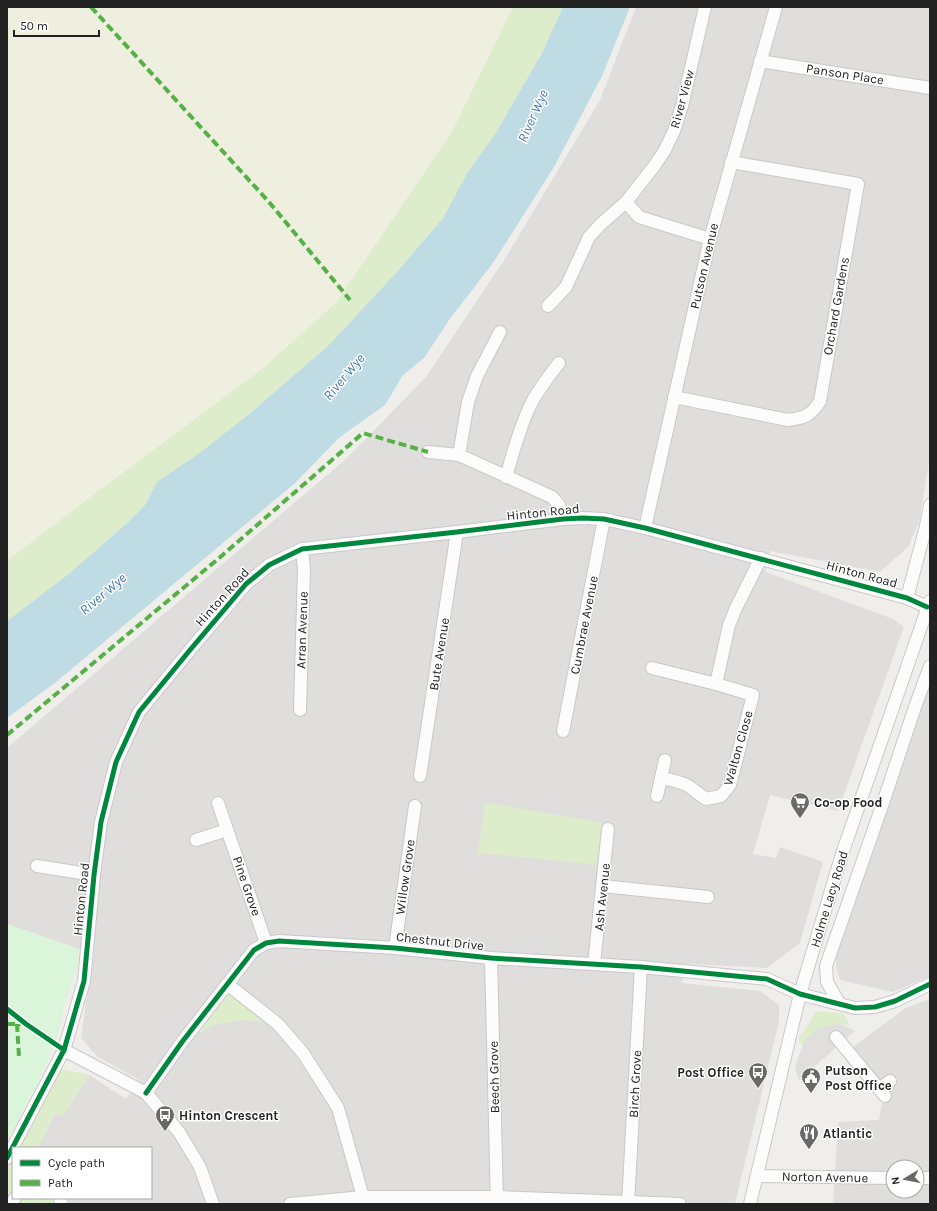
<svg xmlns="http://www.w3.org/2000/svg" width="937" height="1211" font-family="Karla,sans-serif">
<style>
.residential{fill:#dfdedc;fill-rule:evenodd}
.farmland{fill:#efefdf}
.grass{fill:#ddeccb}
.park{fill:#daf5da}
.parking{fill:#e0dfde}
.water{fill:#bfdbe3}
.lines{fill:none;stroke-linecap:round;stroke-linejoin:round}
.minor-casing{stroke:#c9c8c7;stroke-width:14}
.minor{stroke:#fdfcfc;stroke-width:12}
.quiet{stroke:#55b145;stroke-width:4;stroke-dasharray:8 4;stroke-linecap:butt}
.cycleway-casing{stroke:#fff;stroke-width:8}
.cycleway{stroke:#00873e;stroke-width:5}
.labels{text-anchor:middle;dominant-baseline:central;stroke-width:3;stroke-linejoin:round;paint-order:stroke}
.street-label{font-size:13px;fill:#222;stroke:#fff}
.poi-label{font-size:13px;font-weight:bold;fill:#222;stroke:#fff;text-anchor:start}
.water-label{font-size:14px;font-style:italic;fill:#4a7aab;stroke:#fff}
</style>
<rect width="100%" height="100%" fill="#f0eeeb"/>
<g class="residential">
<path d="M636 7H930V457L919 522 908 547 880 572 770 551 766 572 893 619 904 627 838 811 770 795 753 854 776 858 780 847 823 862 800 943 767 968 687 964 682 983 760 991 779 1005V1021L735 1204H68L67 1198H151V1148H38L55 1113 63 1116 89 1075 126 1099 139 1080 98 1057 81 1038 94 947 79 949 7 924V748L347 458 425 378 503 262 600 100Z"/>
<path d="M930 681V976L893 992 840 980 836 968V956Z"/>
<path d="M930 999V1204H833L838 1122 879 1120 883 1097 846 1052 906 1008ZM893 1167H917V1191H893Z"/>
</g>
<path class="farmland" d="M7 7H513L453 130 336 303 262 369 85 501 7 561Z"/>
<g class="grass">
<path d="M513 7H563L541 55 494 136 469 170 443 218 397 272 327 347 248 415 201 453 157 482 145 505 125 525 70 573 7 621V561L85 501 262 369 336 303 453 130Z"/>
<path d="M485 802 602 823 599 865 478 853Z"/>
<path d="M227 984 278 1024 243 1020 214 1025 182 1042Z"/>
<path d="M817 1011 841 1013 846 1017 850 1026 840 1024 804 1041 803 1046 798 1039Z"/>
<path d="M61 1069 89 1075 63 1116 54 1113 38 1148H18Z"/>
<path d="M13 1156V1193L7 1202V1167Z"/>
<path d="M18 1198H56L58 1204H14Z"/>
</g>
<path class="park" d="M7 924 79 949 77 968 67 996 56 1040 38 1082 7 1141Z"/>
<path class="parking" d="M840 1024 855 1031 799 1080 795 1068 804 1041 819 1028Z"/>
<path class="water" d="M563 7H630L602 76 554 167 493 263 449 320 424 358 403 375 385 405 340 437 294 484 56 682 7 718V621L70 573 125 525 145 505 157 482 201 452 248 415 327 347 397 272 443 218 469 170 494 136 541 55Z"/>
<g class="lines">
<defs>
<g id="minor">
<path d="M760 61 930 88"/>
<path d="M626 202 639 217 710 239"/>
<path d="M548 306 566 287 589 237 601 224 626 202 655 165 665 150 674 131 682 106 705 7"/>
<path d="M674 397 788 420C804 418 811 416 820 401L858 184 731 162"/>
<path d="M428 452 459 455 552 497 559 505 563 519"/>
<path d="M459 455 468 402 477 376 500 332"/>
<path d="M506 477C513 453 519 429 530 406 537 391 548 377 559 363"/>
<path d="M645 528 710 239 776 7"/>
<path d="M907 598 926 526 930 505"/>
<path d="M652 668 716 684"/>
<path d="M300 710 304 569 302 549"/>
<path d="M563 731 604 519"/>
<path d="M420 776 457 532"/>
<path d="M661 778C670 780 681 781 690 787 695 791 700 795 706 799L721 796 730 785 753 695 716 684 729 625 736 608 761 558"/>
<path d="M657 796 665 760"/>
<path d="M218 803 266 943"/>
<path d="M196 840 227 830"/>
<path d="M37 866 94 875"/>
<path d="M603 886 708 897"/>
<path d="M395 948 415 806"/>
<path d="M491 958 497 1204"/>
<path d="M594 964 608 829"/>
<path d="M227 984 278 1024 303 1053 338 1108 363 1197V1204"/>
<path d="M839 1003 827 982 826 966 883 803 915 707 930 666"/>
<path d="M836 1037 885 1096"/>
<path d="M64 1050 146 1093 179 1132 200 1167 213 1204"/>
<path d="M879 1089 890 1081"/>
<path d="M146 1093 182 1042 254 950 266 943 279 941 395 948 491 958 641 967 767 979 800 994 855 1008 875 1007 895 1001 930 984"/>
<path d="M7 1158 64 1050 84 981 94 875 101 822 116 762 139 712 190 650 246 584 269 565 302 549 457 532 563 519 583 518 604 519 645 528 907 598 927 607"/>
<path d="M757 1176 893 1178"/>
<path d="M917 1178H930"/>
<path d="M60 1198 61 1204"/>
<path d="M11 1204 15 1198"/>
<path d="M290 1204 363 1197H497L680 1204"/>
<path d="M628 1204 641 967"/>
<path d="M750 1204 800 994 842 854 930 601"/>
</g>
</defs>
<use href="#minor" class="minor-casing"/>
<use href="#minor" class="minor"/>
<g class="quiet">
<path d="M91 7 269 202 350 300"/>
<path d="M7 735 218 559 363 433 428 452"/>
<path d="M7 1024H21"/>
<path d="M17 1024 19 1057"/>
</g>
<defs>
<g id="cycleway">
<path d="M7 1009 26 1024 64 1050"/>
<path d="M146 1093 182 1042 254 950 266 943 279 941 395 948 491 958 641 967 767 979 800 994 855 1008 875 1007 895 1001 930 984"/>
<path d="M7 1158 64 1050 84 981 94 875 101 822 116 762 139 712 190 650 246 584 269 565 302 549 457 532 563 519 583 518 604 519 645 528 907 598 927 607"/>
</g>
</defs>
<use href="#cycleway" class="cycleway-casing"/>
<use href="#cycleway" class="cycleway"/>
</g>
<defs>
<symbol id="supermarket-pin" viewBox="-11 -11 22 30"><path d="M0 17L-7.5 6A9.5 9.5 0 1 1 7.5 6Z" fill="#6a6968" stroke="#fff"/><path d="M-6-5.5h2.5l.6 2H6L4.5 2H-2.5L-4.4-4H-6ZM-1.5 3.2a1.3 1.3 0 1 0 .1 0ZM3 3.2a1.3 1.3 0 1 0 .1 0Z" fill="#fff"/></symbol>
<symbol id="bus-pin" viewBox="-11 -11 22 30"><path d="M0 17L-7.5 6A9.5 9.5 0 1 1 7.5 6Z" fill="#6a6968" stroke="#fff"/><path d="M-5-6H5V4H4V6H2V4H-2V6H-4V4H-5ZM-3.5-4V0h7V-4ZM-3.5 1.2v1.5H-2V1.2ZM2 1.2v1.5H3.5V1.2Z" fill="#fff"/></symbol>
<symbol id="civic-pin" viewBox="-11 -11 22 30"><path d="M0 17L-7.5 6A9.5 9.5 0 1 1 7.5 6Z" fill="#6a6968" stroke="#fff"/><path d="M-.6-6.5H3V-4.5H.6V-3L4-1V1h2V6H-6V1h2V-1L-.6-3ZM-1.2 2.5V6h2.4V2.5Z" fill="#fff"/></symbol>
<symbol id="restaurant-pin" viewBox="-11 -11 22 30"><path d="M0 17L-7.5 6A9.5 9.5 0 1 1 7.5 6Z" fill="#6a6968" stroke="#fff"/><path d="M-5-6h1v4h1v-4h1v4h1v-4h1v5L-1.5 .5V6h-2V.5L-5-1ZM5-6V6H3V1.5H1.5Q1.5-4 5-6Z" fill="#fff"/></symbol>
</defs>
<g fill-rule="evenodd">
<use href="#supermarket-pin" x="789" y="791" width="22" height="30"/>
<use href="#bus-pin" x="747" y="1061" width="22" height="30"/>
<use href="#civic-pin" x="800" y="1066" width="22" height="30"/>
<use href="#bus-pin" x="154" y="1104" width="22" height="30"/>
<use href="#restaurant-pin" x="798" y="1122" width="22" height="30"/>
</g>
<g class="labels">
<g class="street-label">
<text transform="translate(845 74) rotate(9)">Panson Place</text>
<text transform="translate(682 99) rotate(-75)">River View</text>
<text transform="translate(704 266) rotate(-77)">Putson Avenue</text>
<text transform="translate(836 306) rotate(-80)">Orchard Gardens</text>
<text transform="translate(543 512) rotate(-6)">Hinton Road</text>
<text transform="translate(862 574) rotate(15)">Hinton Road</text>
<text transform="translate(222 597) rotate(-48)">Hinton Road</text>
<text transform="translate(584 625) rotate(-79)">Cumbrae Avenue</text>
<text transform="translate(302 630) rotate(-88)">Arran Avenue</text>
<text transform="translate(439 654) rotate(-81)">Bute Avenue</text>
<text transform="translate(738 748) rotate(-74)">Walton Close</text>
<text transform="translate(405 877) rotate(-82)">Willow Grove</text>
<text transform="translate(247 886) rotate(71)">Pine Grove</text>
<text transform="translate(602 897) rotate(-84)">Ash Avenue</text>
<text transform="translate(81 899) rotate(-84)">Hinton Road</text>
<text transform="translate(829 899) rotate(-73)">Holme Lacy Road</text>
<text transform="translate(440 941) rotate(6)">Chestnut Drive</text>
<text transform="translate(494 1077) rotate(-91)">Beech Grove</text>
<text transform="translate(635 1084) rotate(-87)">Birch Grove</text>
<text transform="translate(825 1177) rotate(1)">Norton Avenue</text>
</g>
<g class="poi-label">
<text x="814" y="802">Co-op Food</text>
<text x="825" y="1070">Putson<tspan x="825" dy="15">Post Office</tspan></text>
<text x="744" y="1072" text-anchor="end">Post Office</text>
<text x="179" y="1115">Hinton Crescent</text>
<text x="823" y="1133">Atlantic</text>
</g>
<g class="water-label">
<text transform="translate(533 116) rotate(-66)">River Wye</text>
<text transform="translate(344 377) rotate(-50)">River Wye</text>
<text transform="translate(103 594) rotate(-40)">River Wye</text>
</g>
</g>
<rect width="937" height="1211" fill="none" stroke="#222222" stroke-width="16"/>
<rect x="12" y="1147" width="140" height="52" fill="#ffffff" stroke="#a7a7a7"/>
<rect x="20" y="1160" width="20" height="6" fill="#00873e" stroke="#a7a7a7"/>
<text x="48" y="1167" font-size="12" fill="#222222">Cycle path</text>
<rect x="20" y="1180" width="20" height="6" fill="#55b145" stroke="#a7a7a7"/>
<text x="48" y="1187" font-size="12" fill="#222222">Path</text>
<g transform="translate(905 1179) rotate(260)"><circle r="19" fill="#ffffff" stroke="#a7a7a7"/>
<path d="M0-3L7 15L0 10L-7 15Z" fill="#6a6968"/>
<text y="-6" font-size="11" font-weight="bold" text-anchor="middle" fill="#222222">N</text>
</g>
<path d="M14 30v6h85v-6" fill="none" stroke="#222222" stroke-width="2"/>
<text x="20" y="30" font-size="12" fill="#222222" stroke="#ffffff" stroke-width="3" paint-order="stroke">50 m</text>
</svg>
